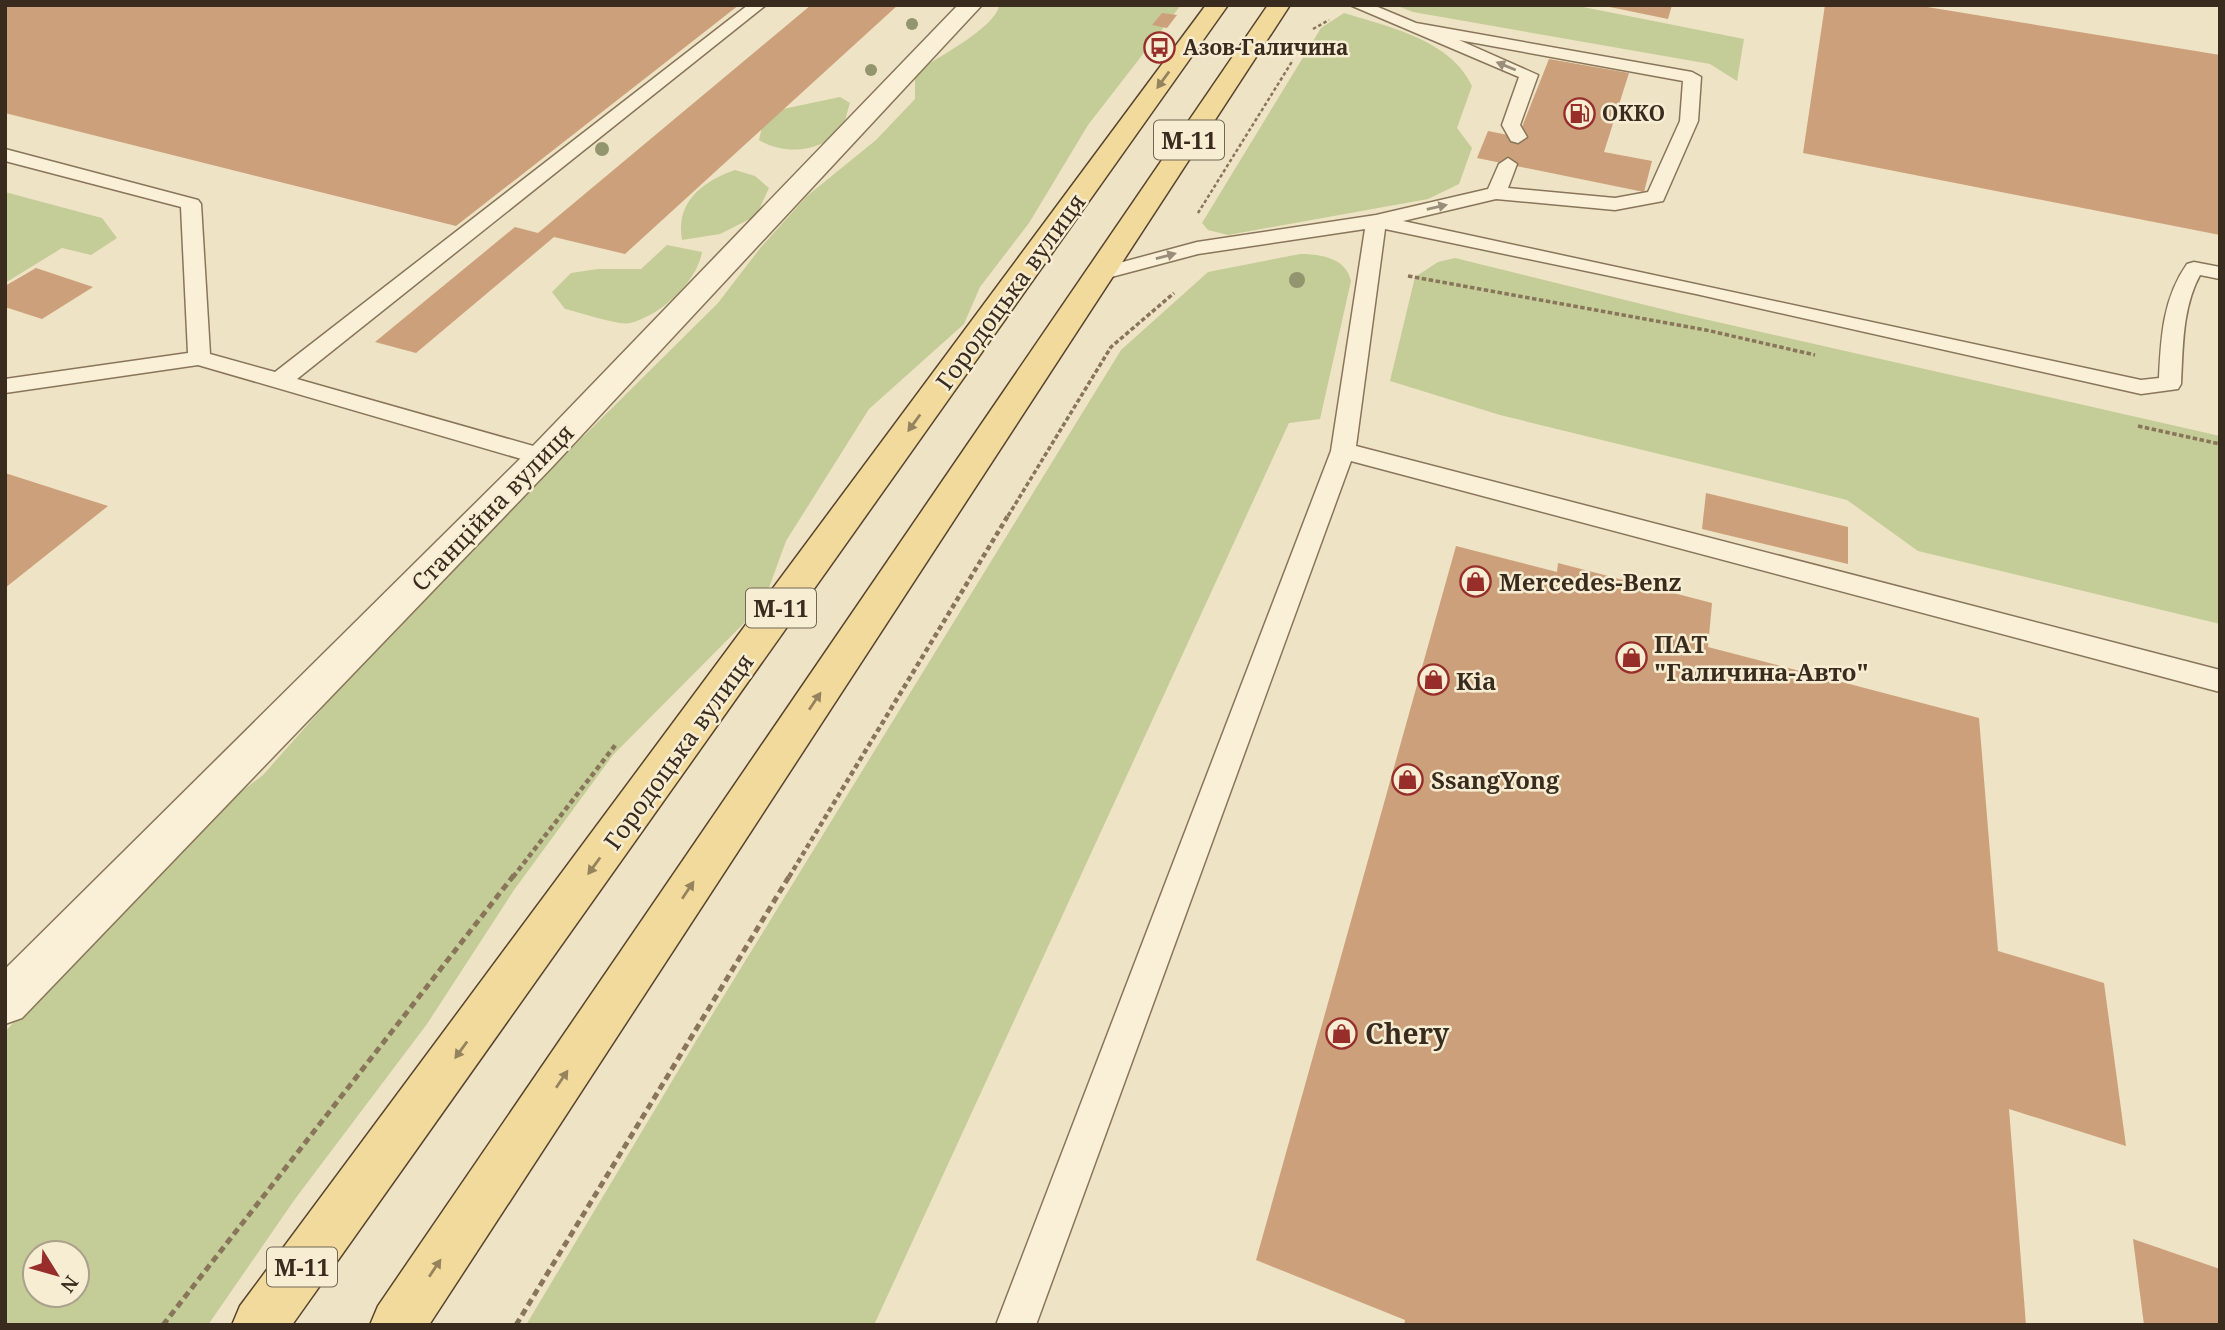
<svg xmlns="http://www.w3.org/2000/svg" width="2225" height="1330" font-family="'Noto Serif',serif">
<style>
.green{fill:#c4cc98;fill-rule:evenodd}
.building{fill:#cca07a}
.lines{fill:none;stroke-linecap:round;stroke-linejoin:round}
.service-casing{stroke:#89755a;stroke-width:3}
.minor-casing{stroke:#89755a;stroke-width:3}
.primary-casing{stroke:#56432e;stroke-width:3}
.path-far3{stroke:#89755a;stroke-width:2.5;stroke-dasharray:3.5 2.5;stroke-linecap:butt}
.path-far2{stroke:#89755a;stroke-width:3.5;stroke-dasharray:4.5 2.5;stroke-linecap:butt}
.path-far1{stroke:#89755a;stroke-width:4.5;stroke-dasharray:5 3.5;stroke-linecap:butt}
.path{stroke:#89755a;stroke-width:5;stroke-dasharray:7 4.5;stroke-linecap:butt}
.service{fill:#f9f0d7;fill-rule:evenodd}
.minor{fill:#f9f0d7;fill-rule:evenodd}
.primary{fill:#f1da9c;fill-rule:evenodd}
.tree{fill:#92956d}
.oneway{fill:#998e7a}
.oneway2{fill:#95835d}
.labels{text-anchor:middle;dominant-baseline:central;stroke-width:5;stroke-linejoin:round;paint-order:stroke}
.far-poi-label{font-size:21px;font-weight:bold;fill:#392c1e;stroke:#f6edd3;text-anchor:start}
.shield{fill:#f6edd3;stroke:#726654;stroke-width:2}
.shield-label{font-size:23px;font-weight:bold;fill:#392c1e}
.street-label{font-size:24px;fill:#392c1e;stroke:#f6edd3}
.poi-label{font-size:24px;font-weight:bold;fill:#392c1e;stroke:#f6edd3;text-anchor:start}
.near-poi-label{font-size:28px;font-weight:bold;fill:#392c1e;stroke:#f6edd3;text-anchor:start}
</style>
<rect width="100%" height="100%" fill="#eee3c4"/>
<g class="green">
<path d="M999 5H1181L1088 125 1029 223 980 287 964 324 869 409 786 541 763 604 613 755 514 890 427 1024 295 1199 208 1325H5V1032L127 893 177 841 263 775 364 661 503 516 718 303 761 247 807 196 876 140 915 99V72C934 60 997 27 999 5ZM35 1253H77V1295H35Z"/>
<path d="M1395 5H1573L1744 39 1737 81 1710 64 1413 12Z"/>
<path d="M1344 13C1389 27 1451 40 1472 86L1457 128 1472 148 1459 184 1428 199 1228 235 1208 230 1202 223 1321 28Z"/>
<path d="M840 97 850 103C847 110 846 123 841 129 821 153 784 155 759 140L763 123 783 109Z"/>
<path d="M735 170 755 176 769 188 756 216 720 234 682 240C675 202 703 181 735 170Z"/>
<path d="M5 192 102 218 117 238 91 255 62 248 5 283Z"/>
<path d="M667 245 702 252C697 282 660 316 630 323 619 326 579 312 565 309L552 292 571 273 598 269H641Z"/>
<path d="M1300 254C1321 254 1346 258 1351 281L1320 419 1289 423 874 1325H526L696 1041 1121 350 1208 272Z"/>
<path d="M1455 258 1682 314 2220 436V624L1918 551 1847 500 1500 415 1390 381 1415 277 1438 262Z"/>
</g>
<g class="building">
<path d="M5 5H739L456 226 5 113Z"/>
<path d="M811 5H898L625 254 554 237 416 353 375 342 515 227 538 233Z"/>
<path d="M1600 5H1672L1668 19Z"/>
<path d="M1825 5H1915L2220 55V235L1803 153Z"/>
<path d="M1162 13 1177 15 1167 28 1152 25Z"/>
<path d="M1549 59 1629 73 1604 152 1652 161 1644 192 1477 158 1488 131 1518 137Z"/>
<path d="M36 268 93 287 42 319 5 307V286Z"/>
<path d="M5 473 108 506 5 588Z"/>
<path d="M1706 493 1848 527V564L1702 529Z"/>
<path d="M1456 546 1557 572 1558 563 1712 603 1708 647 1979 718 1998 951 2104 983 2126 1146 2009 1109 2026 1325H1404L1405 1320 1256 1260Z"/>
<path d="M2133 1239 2220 1269V1325H2144Z"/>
</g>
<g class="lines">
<defs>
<g id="service">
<path d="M748 5H766L297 379 551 451 554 457 551 463 542 465 198 365 5 393V379L188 353 181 207 5 161V149L198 200 201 204 210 354 275 372Z"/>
<path d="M1350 5H1373L1416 23 1692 72 1701 77 1698 121 1663 201 1615 210 1496 199 1403 221 2141 380 2159 378C2161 337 2163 298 2187 264L2194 262 2220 267V279L2200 275C2182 308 2183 348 2181 384L2178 389 2141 394 1696 294 1385 229 1356 446 2220 670V692L1351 461 1036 1325H996L1331 451 1365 229 1198 254 1100 280 1090 274 1093 270 1197 242 1376 215 1488 189 1499 164 1508 158 1517 164 1508 188 1615 198 1648 192 1680 121 1683 81 1459 40 1538 75 1520 125 1527 137 1518 143 1511 141 1502 125 1519 77Z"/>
</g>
<path id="minor" d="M958 5H982L554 465 22 1018 5 1024V969L530 449Z"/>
<g id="primary">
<path d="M1206 5H1228L292 1325H232L240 1306Z"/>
<path d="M1268 5H1290L429 1325H370L378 1306Z"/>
</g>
</defs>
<use href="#service" class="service-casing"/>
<use href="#minor" class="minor-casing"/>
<use href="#primary" class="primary-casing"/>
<g class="path-far3">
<path d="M1313 29 1329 20"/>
<path d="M1198 213 1293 60"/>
</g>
<g class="path-far2">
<path d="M1408 276 1706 330 1815 355"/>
<path d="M2138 426 2220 444"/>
<path d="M1008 516 1111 347 1174 293"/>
</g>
<g class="path-far1">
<path d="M513 877 617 743"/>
<path d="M789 877 1009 514"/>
</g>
<g class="path">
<path d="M163 1325 514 875"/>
<path d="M516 1325 790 875"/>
</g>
<use href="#service" class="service"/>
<use href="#minor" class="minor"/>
<use href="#primary" class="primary"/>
</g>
<g class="tree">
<circle cx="912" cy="24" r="6"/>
<circle cx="871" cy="70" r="6"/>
<circle cx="602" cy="149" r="7"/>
<circle cx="1297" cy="280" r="8"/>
</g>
<defs><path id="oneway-solid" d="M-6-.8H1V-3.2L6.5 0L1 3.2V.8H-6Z" transform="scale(1.75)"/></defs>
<g class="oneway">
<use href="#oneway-solid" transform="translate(1506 66) rotate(-158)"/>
<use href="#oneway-solid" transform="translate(1437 207) rotate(-13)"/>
<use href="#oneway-solid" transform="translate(1166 256) rotate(-15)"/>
</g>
<g class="oneway2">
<use href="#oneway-solid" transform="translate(1163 80) rotate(126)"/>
<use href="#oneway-solid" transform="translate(914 423) rotate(126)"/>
<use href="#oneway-solid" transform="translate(815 701) rotate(-56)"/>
<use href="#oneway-solid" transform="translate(594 866) rotate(126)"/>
<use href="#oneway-solid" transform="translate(688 890) rotate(-56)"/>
<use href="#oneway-solid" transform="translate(461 1050) rotate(126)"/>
<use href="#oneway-solid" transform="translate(562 1079) rotate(-56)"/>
<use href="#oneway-solid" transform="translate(435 1268) rotate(-56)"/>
</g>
<defs>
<symbol id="bus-ring" viewBox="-11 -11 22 22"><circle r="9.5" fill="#f6edd3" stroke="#982e2a" stroke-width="1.5"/><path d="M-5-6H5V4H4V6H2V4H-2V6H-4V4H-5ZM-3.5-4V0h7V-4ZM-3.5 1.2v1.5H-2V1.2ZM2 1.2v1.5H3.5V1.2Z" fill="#982e2a"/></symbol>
<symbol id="fuel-ring" viewBox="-11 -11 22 22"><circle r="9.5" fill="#f6edd3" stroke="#982e2a" stroke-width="1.5"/><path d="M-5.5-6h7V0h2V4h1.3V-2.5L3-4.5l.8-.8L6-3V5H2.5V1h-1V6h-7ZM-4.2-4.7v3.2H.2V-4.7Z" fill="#982e2a"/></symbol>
<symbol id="shop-ring" viewBox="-11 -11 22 22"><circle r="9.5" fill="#f6edd3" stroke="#982e2a" stroke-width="1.5"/><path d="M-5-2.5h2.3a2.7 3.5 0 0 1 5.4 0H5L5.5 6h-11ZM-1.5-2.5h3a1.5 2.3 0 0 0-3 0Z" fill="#982e2a"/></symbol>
</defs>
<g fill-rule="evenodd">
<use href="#bus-ring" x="1142" y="30" width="35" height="35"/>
<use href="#fuel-ring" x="1562" y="96" width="35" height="35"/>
<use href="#shop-ring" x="1458" y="564" width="35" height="35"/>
<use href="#shop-ring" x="1614" y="640" width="35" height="35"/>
<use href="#shop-ring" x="1416" y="662" width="35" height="35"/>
<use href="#shop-ring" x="1390" y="762" width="35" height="35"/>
<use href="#shop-ring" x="1324" y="1016" width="35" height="35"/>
</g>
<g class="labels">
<g class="far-poi-label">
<text x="1183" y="47">Азов-Галичина</text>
<text x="1602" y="113">ОККО</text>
</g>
<g class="shield">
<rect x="1154" y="120.5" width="70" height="39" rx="5"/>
<rect x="746" y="588.5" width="70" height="39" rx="5"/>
<rect x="267" y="1247.5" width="70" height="39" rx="5"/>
</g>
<g class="shield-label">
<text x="1189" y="140">М-11</text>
<text x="781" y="608">М-11</text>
<text x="302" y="1267">М-11</text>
</g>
<g class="street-label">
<text transform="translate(1010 291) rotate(-54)">Городоцька вулиця</text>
<text transform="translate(492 507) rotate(-46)">Станційна вулиця</text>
<text transform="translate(678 751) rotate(-54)">Городоцька вулиця</text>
</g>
<g class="poi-label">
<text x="1499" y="581">Mercedes-Benz</text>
<text x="1654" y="643">ПАТ<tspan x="1654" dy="28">"Галичина-Авто"</tspan></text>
<text x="1456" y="680">Kia</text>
<text x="1431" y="779">SsangYong</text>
</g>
<g class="near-poi-label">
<text x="1365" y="1033">Chery</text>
</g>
</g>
<rect width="2225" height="1330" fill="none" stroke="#392c1e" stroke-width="14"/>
<g transform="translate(56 1274) rotate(127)"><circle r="33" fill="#f6edd3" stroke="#aaa08b" stroke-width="2"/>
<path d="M0-5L12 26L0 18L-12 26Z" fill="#982e2a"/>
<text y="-10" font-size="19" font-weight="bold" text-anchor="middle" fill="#392c1e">N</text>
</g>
</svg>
